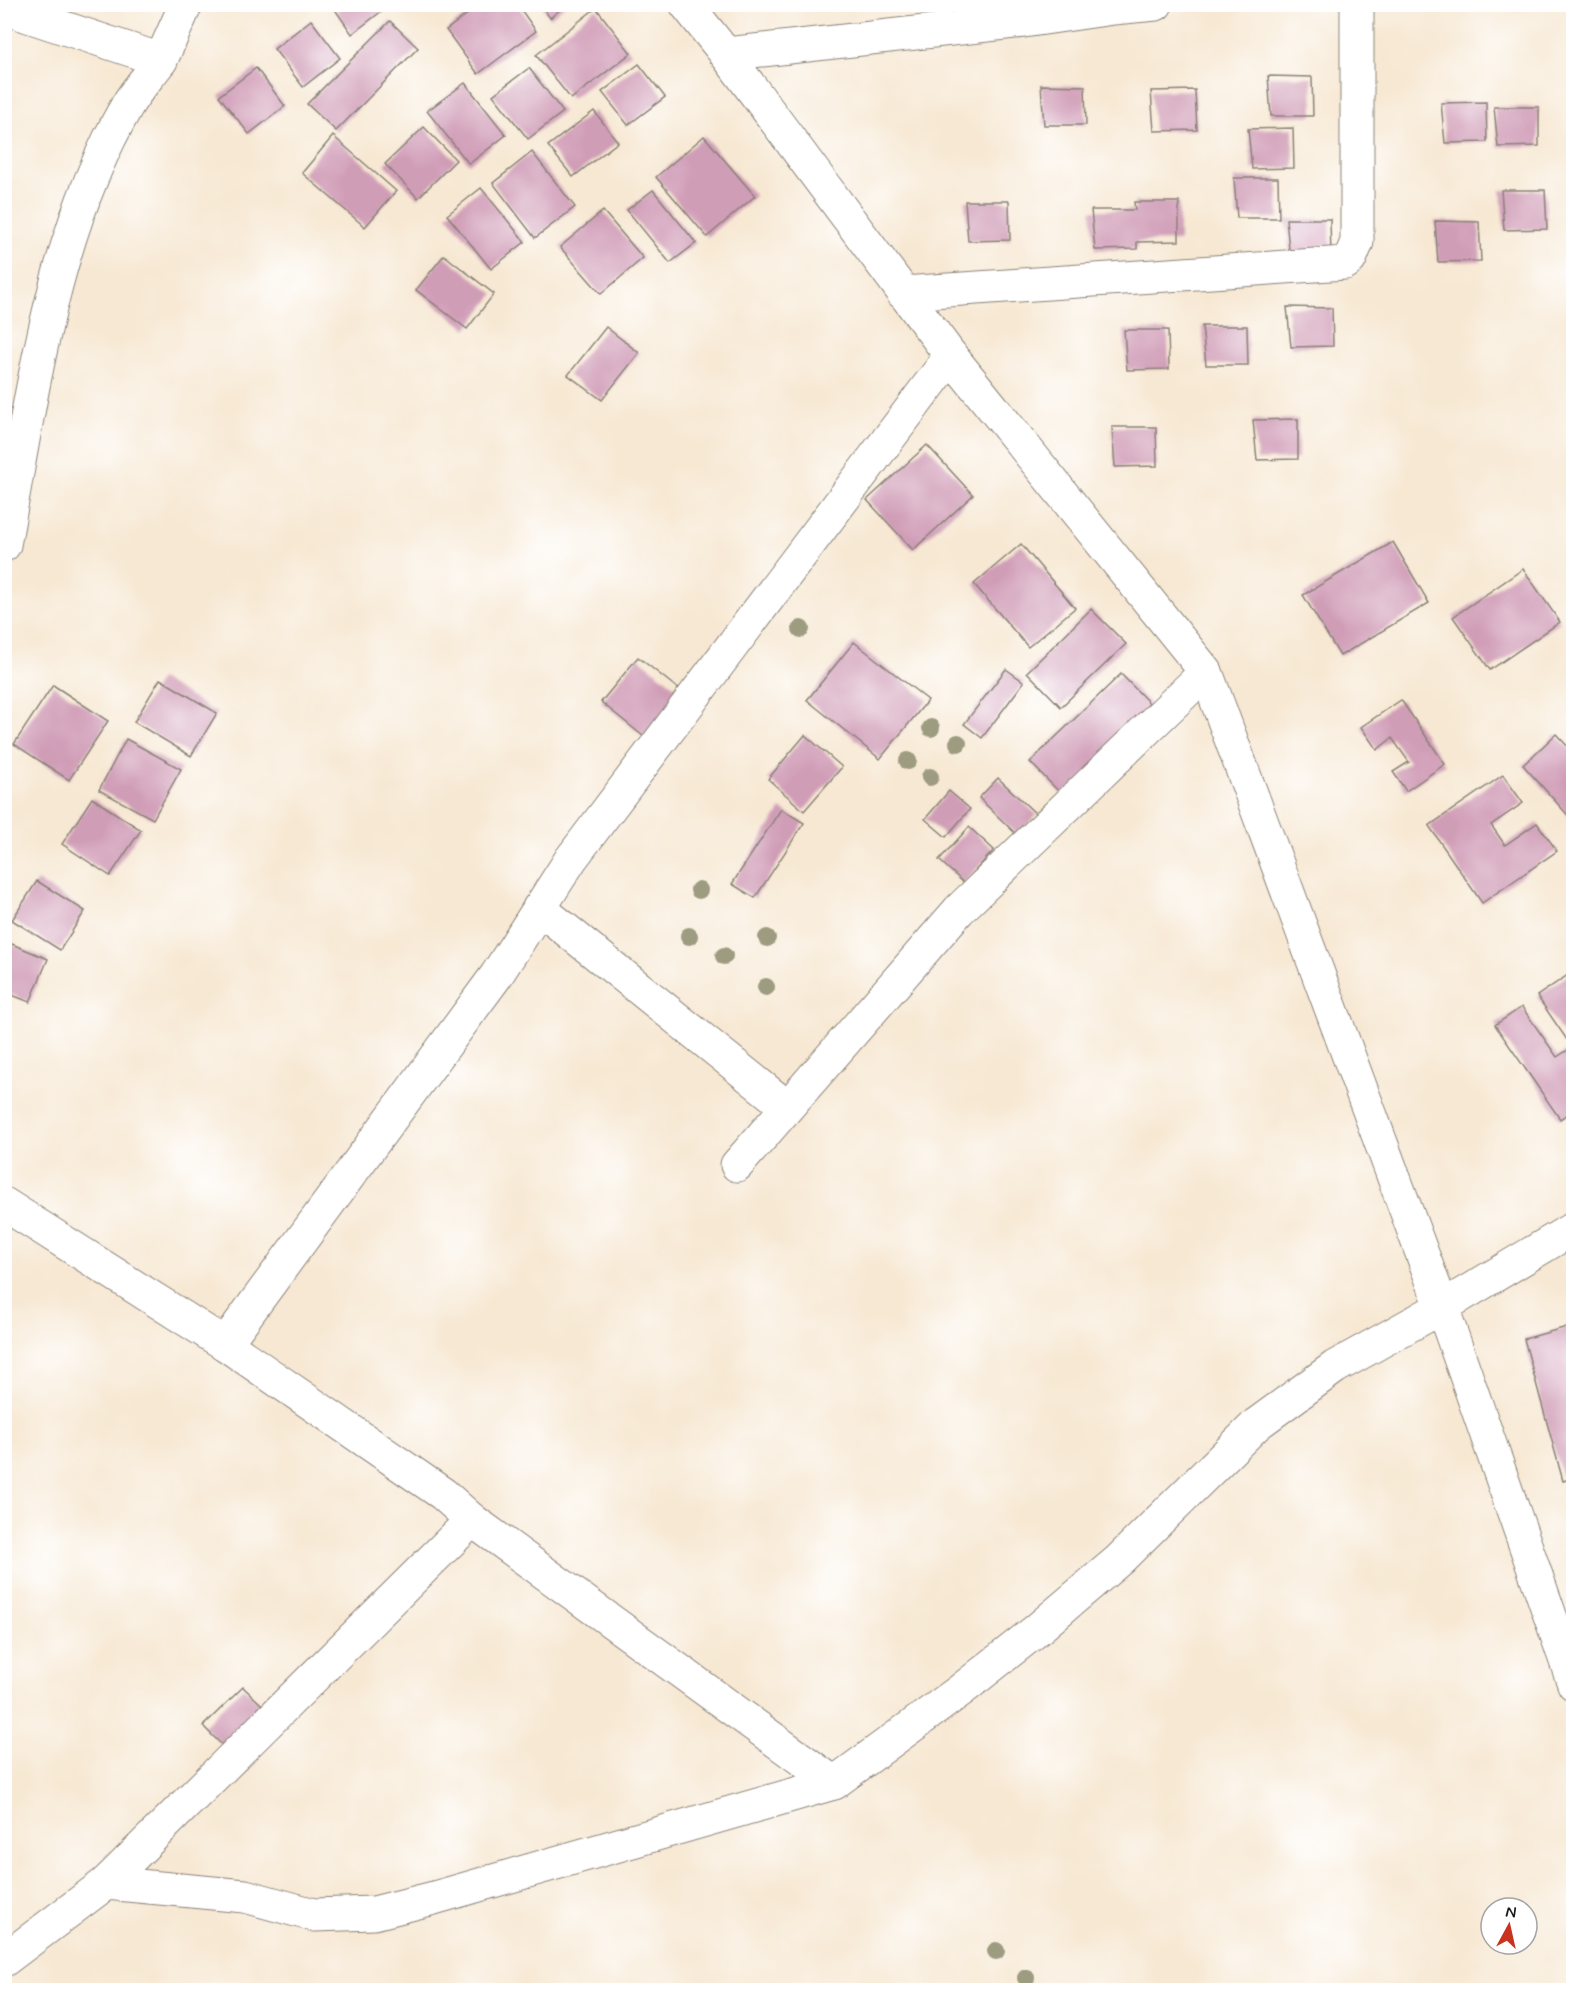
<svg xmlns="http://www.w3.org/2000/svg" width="1578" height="1995" font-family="Mynerve,sans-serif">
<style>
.building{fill:#d09db7}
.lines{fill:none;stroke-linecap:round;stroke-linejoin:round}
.minor-casing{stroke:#8a8278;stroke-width:35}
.minor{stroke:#fff;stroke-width:33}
.tree{fill:#9d9b80}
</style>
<rect width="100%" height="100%" fill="#fff"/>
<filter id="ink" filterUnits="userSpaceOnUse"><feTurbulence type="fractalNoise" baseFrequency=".0167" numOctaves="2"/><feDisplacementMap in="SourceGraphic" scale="12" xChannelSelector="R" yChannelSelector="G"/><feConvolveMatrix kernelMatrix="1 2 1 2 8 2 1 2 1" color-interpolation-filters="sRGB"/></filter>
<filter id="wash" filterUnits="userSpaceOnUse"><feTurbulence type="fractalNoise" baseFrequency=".008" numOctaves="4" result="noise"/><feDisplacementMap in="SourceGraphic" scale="24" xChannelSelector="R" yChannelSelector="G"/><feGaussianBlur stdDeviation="1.35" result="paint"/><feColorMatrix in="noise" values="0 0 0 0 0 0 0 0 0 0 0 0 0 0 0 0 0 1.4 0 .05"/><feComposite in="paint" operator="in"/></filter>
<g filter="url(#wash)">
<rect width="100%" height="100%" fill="#f7e8d3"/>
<g id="blocks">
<g class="building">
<path d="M345 4H379L383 10 352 34 336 11Z"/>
<path d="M481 4H517L536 31 478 74 446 30Z"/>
<path d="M540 4H567L550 18Z"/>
<path d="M596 8 631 53 571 99 536 55Z"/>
<path d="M311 20 340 58 303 87 274 49Z"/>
<path d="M390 21 418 48 336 131 307 104Z"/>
<path d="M639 64 665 97 628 125 602 92Z"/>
<path d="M256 68 285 106 249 134 219 96Z"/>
<path d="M529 68 563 112 528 139 493 95Z"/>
<path d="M1268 76 1312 77 1313 116H1271Z"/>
<path d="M465 83 506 135 469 164 427 111Z"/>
<path d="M1041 85 1085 86 1086 125H1044Z"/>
<path d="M1195 90 1197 130 1154 131 1151 91Z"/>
<path d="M1486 102 1487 142 1445 143 1441 103Z"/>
<path d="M1494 107H1539V146L1498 147Z"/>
<path d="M594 111 618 142 573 177 548 146Z"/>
<path d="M424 127 456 160 418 198 385 164Z"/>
<path d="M1293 128 1294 168 1252 169 1248 129Z"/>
<path d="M333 136 396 191 365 227 302 173Z"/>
<path d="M704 136 755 196 707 237 656 177Z"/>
<path d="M532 152 575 207 535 238 493 183Z"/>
<path d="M1234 178H1278L1279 218H1237Z"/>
<path d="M481 188 525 242 491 269 447 215Z"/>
<path d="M653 190 696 243 670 263 627 210Z"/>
<path d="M1501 190H1545L1547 229 1504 230Z"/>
<path d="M965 201H1009L1010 240 968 241Z"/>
<path d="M1134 202H1179V241L1137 242V249L1095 250 1091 210H1135Z"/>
<path d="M603 211 643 258 601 294 560 247Z"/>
<path d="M1286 219H1330L1331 258 1290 259Z"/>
<path d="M1435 221 1479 222 1481 261 1438 262Z"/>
<path d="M444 255 494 294 467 329 416 290Z"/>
<path d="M1287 307 1332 308 1333 346 1291 347Z"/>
<path d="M1202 326H1247L1248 365H1206Z"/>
<path d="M606 327 639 353 602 400 568 375Z"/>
<path d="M1124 330H1168L1169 369 1127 370Z"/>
<path d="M1298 419V459L1257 460 1253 420Z"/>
<path d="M1112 427H1156L1157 466 1115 467Z"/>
<path d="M927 445 973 495 913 550 867 500Z"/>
<path d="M1393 542 1429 603 1340 656 1303 595Z"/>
<path d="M1021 544 1075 608 1028 647 974 584Z"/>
<path d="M1523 569 1560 622 1490 670 1453 617Z"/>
<path d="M1091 609 1126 644 1061 707 1027 672Z"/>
<path d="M854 642 928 700 880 759 807 700Z"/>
<path d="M638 657 691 699 654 745 601 702Z"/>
<path d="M1006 669 1024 682 982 738 964 724Z"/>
<path d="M1121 674 1154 708 1063 796 1030 762Z"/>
<path d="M160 679 217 713 191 756 134 722Z"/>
<path d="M53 685 108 721 69 780 14 744Z"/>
<path d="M1401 700 1445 764 1406 791 1393 772 1409 762 1392 738 1377 750 1361 727Z"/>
<path d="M1556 734 1574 753V822L1523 765Z"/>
<path d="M805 735 842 767 804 811 768 779Z"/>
<path d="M126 739 181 769 153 819 99 790Z"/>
<path d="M1503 775 1523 803 1491 825 1505 845 1537 823 1557 851 1482 903 1429 826Z"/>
<path d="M998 778 1037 815 1017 835 979 798Z"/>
<path d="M949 791 970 809 946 837 925 819Z"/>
<path d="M92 798 141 830 110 876 62 844Z"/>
<path d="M781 809 804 823 755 898 732 884Z"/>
<path d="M969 827 994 850 964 883 939 860Z"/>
<path d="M37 881 85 911 60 950 12 920Z"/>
<path d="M7 942 48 959 30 1002 4 992V949Z"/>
<path d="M1574 971V1110L1560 1119 1495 1025 1522 1007 1557 1057 1572 1047 1537 996Z"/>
<path d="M1574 1325V1478L1563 1481 1524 1339Z"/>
<path d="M243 1687 262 1705 222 1745 203 1726Z"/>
</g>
</g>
</g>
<g filter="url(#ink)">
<use href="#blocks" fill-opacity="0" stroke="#8a8278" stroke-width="1.5"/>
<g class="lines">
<defs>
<g id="minor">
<path d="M686 4 726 54 951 356 1206 672 1442 1307 1574 1684"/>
<path d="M4 8 161 60 186 4"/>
<path d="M726 54 1024 21 1113 8 1156 4"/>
<path d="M903 293 1345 263 1350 259 1357 242V4"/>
<path d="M4 545C32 397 51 236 128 104 137 89 150 75 161 60"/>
<path d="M539 908 787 1107"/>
<path d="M737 1165 959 910 1206 672"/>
<path d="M4 1204 225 1344 443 1494 472 1520 834 1783"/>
<path d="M225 1344 496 976 571 859 951 356"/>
<path d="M106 1883 245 1896 314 1915 374 1913 434 1898 834 1783 961 1690 1033 1633 1119 1560 1257 1424 1335 1367 1442 1307 1574 1228"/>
<path d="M4 1960 106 1883 472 1520"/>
</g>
</defs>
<use href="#minor" class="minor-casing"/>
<use href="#minor" class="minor"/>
</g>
<g class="tree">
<circle cx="801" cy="629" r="9"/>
<circle cx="931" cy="728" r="9"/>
<circle cx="958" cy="743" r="9"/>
<circle cx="908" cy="761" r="9"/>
<circle cx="930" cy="777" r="9"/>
<circle cx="699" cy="890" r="9"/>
<circle cx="689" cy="936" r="9"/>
<circle cx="767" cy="938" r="9"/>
<circle cx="724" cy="956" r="9"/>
<circle cx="766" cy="987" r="9"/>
<circle cx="996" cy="1951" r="9"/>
<circle cx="1026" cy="1978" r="9"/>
</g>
</g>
<rect width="1578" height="1995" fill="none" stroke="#fff" stroke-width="24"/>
<g transform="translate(1509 1926) rotate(8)"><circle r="28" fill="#ffffff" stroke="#a4a4a4" stroke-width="1.5"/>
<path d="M0-4.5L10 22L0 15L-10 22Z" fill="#c8321e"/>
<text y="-9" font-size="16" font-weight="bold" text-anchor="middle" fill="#1c1c1c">N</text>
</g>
</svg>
